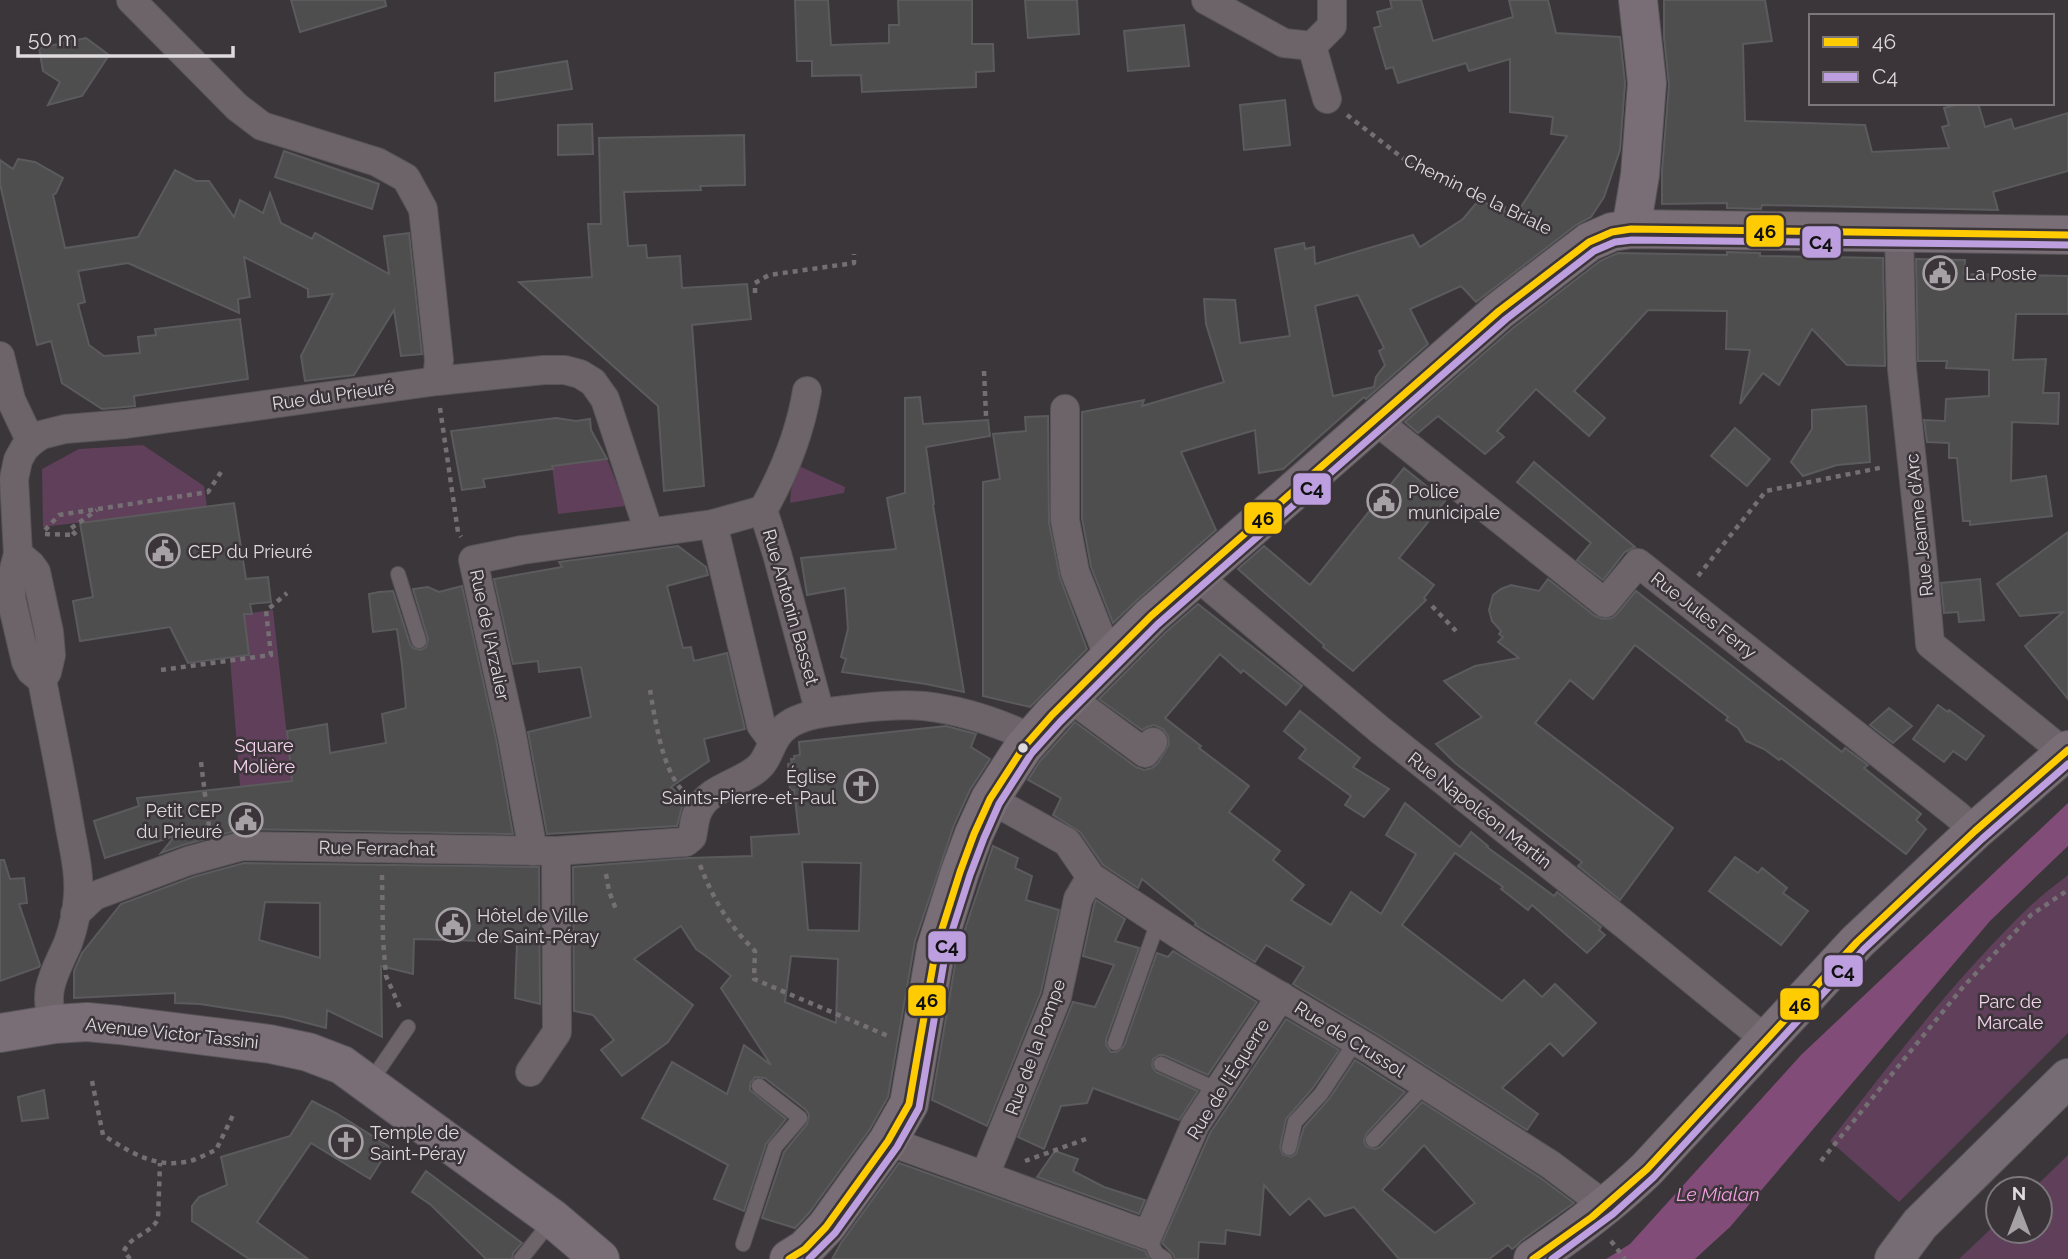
<svg xmlns="http://www.w3.org/2000/svg" width="2068" height="1259" font-family="Raleway,sans-serif">
<style>
.green{fill:#5f3f59}
.water{fill:#814c77}
.building{fill:#4f4e4f;stroke:#5b5b5d;stroke-width:2;fill-rule:evenodd}
.lines{fill:none;stroke-linecap:round;stroke-linejoin:round}
.lane-casing{stroke:#575457;stroke-width:16}
.street-casing{stroke:#575457;stroke-width:30}
.secondary-casing{stroke:#575457;stroke-width:40}
.primary-casing{stroke:#575457;stroke-width:40}
.path{stroke:#746f73;stroke-width:4.5;stroke-dasharray:5 5;stroke-linecap:butt}
.lane{stroke:#6d646a;stroke-width:14}
.street{stroke:#6d646a;stroke-width:28}
.secondary{stroke:#796e76;stroke-width:38}
.primary{stroke:#766c74;stroke-width:38}
.bus-1-casing{stroke:#3b353a;stroke-width:12}
.bus-2-casing{stroke:#3b353a;stroke-width:12}
.bus-1{stroke:#ffcc03;stroke-width:7}
.bus-2{stroke:#bd9fdf;stroke-width:7}
.bus-dot{fill:#dedadd;stroke:#3b353a;stroke-width:2.5}
.labels{text-anchor:middle;dominant-baseline:central;stroke-width:5;stroke-linejoin:round;paint-order:stroke}
.street-label{font-size:18px;fill:#dedadd;stroke:#3b353a}
.poi-label{font-size:18px;fill:#dedadd;stroke:#3b353a;text-anchor:start}
.park-label{font-size:18px;fill:#f5d2ed;stroke:#3b353a}
.water-label{font-size:19px;font-style:italic;fill:#f29ee1;stroke:#3b353a}
.line-badge{stroke:#3b353a;stroke-width:2.5}
.pale-badge-label{font-size:19px;text-anchor:middle;font-weight:bold;fill:#111}
</style>
<rect width="100%" height="100%" fill="#3a3639"/>
<g class="green">
<path d="M143 445 204 486 207 507 43 527 42 469 79 449Z"/>
<path d="M607 459 626 506 558 514 552 466Z"/>
<path d="M799 466 845 487 844 493 790 503 791 490Z"/>
<path d="M273 610 292 781 240 786 230 658 249 655 244 614Z"/>
<path d="M2068 875V1033L1899 1202 1830 1141C1892 1061 1954 980 2027 909 2039 897 2054 886 2068 875Z"/>
<path d="M2068 1155V1259H1959L1998 1222V1231H2040V1189H2033Z"/>
</g>
<path class="water" d="M2068 803V846L1990 921 1730 1227 1695 1259H1606L1630 1244 1801 1055Z"/>
<g class="building">
<path d="M291 0H385L386 6 300 32Z"/>
<path d="M795 0H828L831 45 889 43V25H899L898 0H972V44H993L994 71 976 72V87L862 92 861 75 812 76V61H797Z"/>
<path d="M1025 0H1077L1079 34 1028 38Z"/>
<path d="M1390 0H1421L1433 41 1513 17 1509 0H1548L1556 33 1620 37 1625 83 1620 150 1604 197 1591 217 1576 225 1476 302 1461 286 1410 309 1428 344 1366 399 1364 397 1283 469 1259 473 1255 430 1181 452 1216 530 1137 600 1113 623 1091 567 1082 518V412L1144 400 1142 406 1224 382 1206 324 1204 299 1235 300 1240 343 1290 336 1275 249 1304 243 1305 249 1314 247 1315 264 1413 235 1420 247 1463 219 1479 200 1515 216 1567 136 1551 134 1553 117 1510 112V59L1469 71 1466 63 1398 83 1393 67 1386 69 1374 28 1381 26 1377 12 1392 8ZM1358 295 1384 348 1379 351 1385 365 1376 377 1374 387 1333 396 1315 306Z"/>
<path d="M1664 0H1765L1772 41 1743 44 1745 121 1865 125 1872 152 1949 148 1942 127 1949 125 1944 108 1963 103H1978L1985 127 2011 119 2014 129 2068 113V171L1993 192 1998 210 1762 205 1761 209 1727 208V203L1662 204V171L1669 85 1664 37Z"/>
<path d="M1184 25 1189 66 1128 71 1124 31Z"/>
<path d="M86 38 109 55 82 96 48 105 60 82 43 71 39 48Z"/>
<path d="M567 61 572 89 495 101V73Z"/>
<path d="M1285 100 1290 145 1244 150 1240 105Z"/>
<path d="M592 124 593 154 558 155V125Z"/>
<path d="M744 135 745 185 700 186 701 190 624 192 628 246 646 245 647 258 680 256 682 288 747 284 751 319 692 325 704 486 664 491 658 406 519 282 592 277 588 224H601L599 138Z"/>
<path d="M284 151 379 184 372 209 275 177Z"/>
<path d="M18 159 35 162 63 178 56 193 53 195 65 248 138 237 175 170 196 181H209L234 217 240 200 263 213 270 193 281 223 312 239 315 233 389 274 384 236 409 233 422 354 401 356 394 310 354 375 305 381 301 356 333 294 308 297V289L244 257 250 297 238 299 239 313 128 263 78 271 85 302 78 304 89 345 104 356 140 353 138 337 156 335 155 329 240 319 248 379 134 396 135 406 102 409 62 383 51 341 37 345 0 184V160L13 169Z"/>
<path d="M1727 252 1760 253V256L1883 258 1885 366 1847 365 1812 329 1779 385 1763 373 1740 404 1750 350 1726 349 1727 311 1648 310 1574 391 1605 418 1589 436 1536 389 1497 431 1504 437 1485 454 1438 416 1418 433 1405 422 1513 328 1600 261 1618 253 1727 255Z"/>
<path d="M1916 259 1965 260 1964 274 2068 276V314H2016L2013 360 2046 359 2043 393H2059L2058 424 2012 422 2011 481 2046 476 2052 516 1970 525V521H1963L1957 458H1949V443L1927 442 1924 420 1945 421 1946 399 1989 396V370L1946 368 1947 361H1918Z"/>
<path d="M920 397 923 424 988 420 990 436 926 447 934 504 933 505 964 692 926 684 842 672 846 659 841 657 848 629 845 588 807 595 801 558 896 549 887 498 905 493V398Z"/>
<path d="M1866 406 1870 462 1837 465 1803 476 1791 462 1812 429V410Z"/>
<path d="M1048 416 1049 523 1060 578 1087 649 1030 707 983 696V482L1000 479 993 434 1026 431 1025 417Z"/>
<path d="M556 418 576 421 590 419 591 430 607 459 552 466 553 469 483 479 485 487 462 490 451 431Z"/>
<path d="M1735 428 1770 459 1747 486 1711 456Z"/>
<path d="M1534 462 1635 547 1625 552 1603 580 1577 560 1591 543 1517 482Z"/>
<path d="M1404 468 1445 501 1399 558 1434 585 1424 598 1426 600 1353 671 1323 647 1324 645 1238 569 1264 546 1310 585Z"/>
<path d="M234 503 246 579 268 577 271 602 250 604 252 614H244L249 655 188 663 170 627 80 641 73 601 93 597 80 523Z"/>
<path d="M2068 532V699L2025 646 2063 612 2020 616 1997 584Z"/>
<path d="M678 546 706 567 708 575 667 586 683 648 691 647 694 661 727 653 745 729 704 739 709 761 671 787 684 799 677 826 547 834 528 732 591 717 581 667 539 672 538 661 513 664 494 579 562 567 559 562Z"/>
<path d="M1548 579 1595 616 1603 619 1612 618 1617 614 1636 591 1842 752 1845 748 1868 765 1864 768 1921 814 1916 820 1926 829 1906 854 1781 758 1779 760 1764 749 1746 741 1738 728 1726 720 1728 717 1635 645 1593 699 1570 680 1535 723 1673 828 1620 900 1578 866 1582 862 1455 763 1436 744 1482 717 1444 681 1475 666 1519 658 1498 642 1503 637 1499 634 1501 631 1492 621 1489 610 1493 595 1501 589 1511 585 1539 591Z"/>
<path d="M1980 579 1984 620 1959 622 1958 612 1944 613 1941 583Z"/>
<path d="M462 586 496 739 513 834 242 829 183 845 161 853 175 836 105 858 94 821 139 806 137 798 292 781 287 731 327 724 330 753 386 743 382 714 406 708 402 665 397 629 373 632 369 594 379 592 393 591 410 644 413 648 421 650 426 647 428 639 413 589 428 587 439 592Z"/>
<path d="M1198 604 1302 686 1286 705 1243 670 1241 673 1220 654 1165 718 1201 746 1199 748 1249 786 1229 812 1280 851 1273 860 1304 885 1291 900 1331 925 1351 892 1381 914 1416 854 1386 835 1405 803 1460 847 1471 832 1488 846 1487 847 1554 896 1557 892 1601 927 1599 930 1605 935 1587 953 1532 905 1528 910 1501 889 1503 887 1455 853 1402 925 1502 1001 1524 980 1542 997 1555 984 1596 1023 1563 1056 1550 1043 1502 1088 1538 1114 1527 1130 1380 1036 1293 984 1304 967 1266 945 1255 962 1195 925 1196 923 1142 879 1138 888 1103 865 1080 832 1053 815 1061 798 1028 780 1040 761 1075 722 1136 767 1144 770 1152 768 1158 763 1169 744 1168 736 1163 729 1154 725 1147 727 1142 730 1099 699 1166 632Z"/>
<path d="M1938 705 1948 712 1949 710 1984 736 1966 760 1953 751 1944 762 1913 739Z"/>
<path d="M1889 708 1912 726 1893 743 1870 725Z"/>
<path d="M1300 711 1360 758 1353 767 1389 789 1364 817 1345 805 1351 796 1299 758 1306 749 1284 731Z"/>
<path d="M946 726 976 734 971 747 990 759 970 790 954 825 915 941 888 1097 870 1129 809 1213 795 1228 762 1218 784 1152 807 1124 809 1115 806 1110 765 1078 755 1077 750 1084V1090L786 1119 766 1144 744 1211 714 1199 728 1165 642 1118 672 1062 727 1094 744 1045 771 1065 721 988 731 976 710 959 696 949 681 926 634 959 693 1005 668 1042 622 1076 601 1050 614 1040 593 1015 574 1011 573 867 689 858 752 856 751 837 799 834 794 790H790L788 764 792 763 791 759H794V756L800 755 799 742ZM802 862 861 863 859 931 808 930ZM791 956 838 959 836 1023 785 1002Z"/>
<path d="M993 846 1018 858 1015 868 1032 876 1026 900 1059 910 1041 992 987 1126 932 1100 957 953Z"/>
<path d="M1735 857 1758 873 1762 868 1787 888 1783 893 1808 911 1781 945 1709 891Z"/>
<path d="M0 860H4L10 879 24 878 27 903 19 904 40 965 39 967 0 981Z"/>
<path d="M244 863 539 867 540 1004 515 998 517 942 414 939 413 974 381 966 382 1037 327 1010 326 1028 284 1017 200 1004 175 1003V993L74 998V971L82 953 121 904 193 877ZM265 902 320 903V958L259 940Z"/>
<path d="M1096 900 1125 919 1115 941 1139 948 1106 1040V1045L1111 1052H1117L1124 1046 1157 953 1168 957 1173 951 1257 1002 1208 1075 1164 1055H1159L1153 1059 1152 1066 1156 1072 1198 1091 1179 1120 1093 1088 1087 1103 1061 1106 1044 1149 1018 1137 1073 1002 1095 1007 1114 965 1083 956 1094 905Z"/>
<path d="M1286 1019 1339 1050 1313 1088 1286 1119 1280 1147 1283 1155 1291 1157 1296 1154 1304 1127 1329 1099 1355 1060 1405 1092 1366 1134 1364 1142 1367 1147 1375 1149 1380 1147 1422 1102 1542 1179 1574 1203 1521 1241 1515 1247 1512 1249 1508 1245 1489 1259H1399L1354 1207 1325 1216 1309 1198 1290 1215 1264 1185 1260 1235 1226 1230 1225 1244 1199 1242 1198 1259H1175L1173 1254 1162 1243 1210 1133ZM1424 1145 1475 1203 1435 1233 1382 1190Z"/>
<path d="M44 1090 48 1118 22 1121 18 1097Z"/>
<path d="M312 1101 336 1113 390 1147 370 1179 311 1143 257 1222 308 1259H249L192 1221V1206L199 1197 227 1185 221 1157 290 1136Z"/>
<path d="M1055 1151 1078 1159 1073 1171 1104 1187 1145 1200 1139 1214 1037 1177Z"/>
<path d="M899 1163 1145 1251 1149 1259H832L841 1243Z"/>
<path d="M426 1171 522 1243 513 1253 512 1259H486L431 1205 412 1192Z"/>
</g>
<g class="lines">
<defs>
<g id="lane">
<path d="M398 574 419 641"/>
<path d="M1115 1043 1158 922"/>
<path d="M1161 1064 1218 1090"/>
<path d="M369 1084 408 1027"/>
<path d="M1373 1140 1424 1086"/>
<path d="M1289 1148 1295 1122 1321 1094 1356 1041"/>
<path d="M1148 1235 1156 1253 1165 1259"/>
<path d="M743 1244 775 1147 800 1118 759 1086"/>
<path d="M521 1259 553 1219"/>
</g>
<g id="street">
<path d="M131 0 237 107 262 126 377 162 406 178 423 209 439 360 437 381"/>
<path d="M1206 0 1284 43 1312 46 1327 99"/>
<path d="M1312 46 1332 26V0"/>
<path d="M1899 232 1902 369 1923 564 1930 644 2065 753"/>
<path d="M0 356 11 400 31 442"/>
<path d="M1065 409V520L1075 572 1109 658"/>
<path d="M1374 419 1605 603 1638 563 1956 814 1975 831"/>
<path d="M763 510 777 554 820 713"/>
<path d="M763 510C784 473 800 433 807 391"/>
<path d="M713 524 758 712 761 725 773 741"/>
<path d="M18 554 31 565 36 572 49 632 51 655 47 672 42 680"/>
<path d="M1198 577 1380 730 1624 924 1766 1040"/>
<path d="M1069 697 1145 753 1153 742"/>
<path d="M990 799 1067 842 1091 877 1201 949 1371 1050 1551 1165 1591 1195 1604 1207"/>
<path d="M533 851 512 736 473 560 522 550 713 524 763 510"/>
<path d="M75 914 94 896 188 861 242 846 556 851 686 842 692 837C694 828 694 819 698 811 709 787 740 784 758 768 771 757 770 737 788 725 804 714 825 713 844 710 871 707 897 704 924 706 960 710 999 723 1031 738"/>
<path d="M55 1024C40 993 56 971 68 943 73 929 77 911 78 896 80 872 73 846 69 822 61 774 51 727 42 680L31 671 26 662 11 598 12 577 18 554 14 479 18 460 24 449 31 442 41 435 65 429 126 424 437 381 544 370H565L580 374 593 382 605 399 649 532"/>
<path d="M530 1072 557 1032 556 851"/>
<path d="M888 1141 1148 1235 1195 1125 1281 996"/>
<path d="M985 1175 1057 997 1078 899 1091 877"/>
</g>
<g id="secondary">
<path d="M1631 229 1640 175 1647 83 1638 0"/>
<path d="M0 1033 55 1024 87 1022 119 1025 270 1044 308 1052 342 1065 553 1219 600 1259"/>
<path d="M789 1259 805 1249 826 1227 888 1141 909 1104 936 948 960 872 974 834 990 799 1023 748 1052 715 1151 616 1499 311 1589 242 1612 232 1631 229 2068 235"/>
<path d="M1533 1259C1573 1232 1612 1203 1647 1169L1857 942 1975 831 2068 750"/>
</g>
<path id="primary" d="M1894 1259 1920 1224 2068 1078"/>
</defs>
<use href="#lane" class="lane-casing"/>
<use href="#street" class="street-casing"/>
<use href="#secondary" class="secondary-casing"/>
<use href="#primary" class="primary-casing"/>
<g class="path">
<path d="M1347 115 1413 166 1551 230"/>
<path d="M755 293V283L769 275 854 263V254"/>
<path d="M984 371 986 416"/>
<path d="M440 408 458 532 461 537"/>
<path d="M45 530 59 515 208 492 223 469"/>
<path d="M45 534 75 535"/>
<path d="M76 535 70 529 97 510"/>
<path d="M1698 576 1766 491 1884 467"/>
<path d="M1432 606 1456 631"/>
<path d="M161 670 271 655 266 611 287 593"/>
<path d="M650 690C655 719 662 767 681 789"/>
<path d="M201 762 209 827"/>
<path d="M700 865C714 901 728 924 755 951L754 979 888 1036"/>
<path d="M606 874 609 891 617 912"/>
<path d="M382 875 383 940 386 976 401 1010"/>
<path d="M92 1081 103 1135C128 1151 154 1168 185 1162 195 1161 206 1154 216 1150L234 1113"/>
<path d="M1025 1161 1086 1139"/>
<path d="M1821 1161 1963 987 2031 915 2068 890"/>
<path d="M1611 1241 1625 1259"/>
<path d="M130 1259 124 1251C131 1235 151 1234 158 1219L160 1163"/>
</g>
<use href="#lane" class="lane"/>
<use href="#street" class="street"/>
<use href="#secondary" class="secondary"/>
<use href="#primary" class="primary"/>
<defs>
<g id="bus-1">
<path d="M789 1259 805 1249 826 1227 888 1141 909 1104 936 948 960 872 974 834 990 799 1023 748 1052 715 1151 616 1499 311 1589 242 1612 232 1631 229 2068 235"/>
<path d="M1533 1259 1592 1217 1647 1169 1857 942 1975 831 2068 750"/>
</g>
<g id="bus-2">
<path d="M809 1259 835 1233 897 1147 919 1108 946 950 970 875 984 838 999 804 1031 754 1060 722 1158 624 1506 319 1594 251 1615 242 1632 240 2068 245"/>
<path d="M1552 1259 1613 1214 1654 1177 1864 949 1982 839 2068 764"/>
</g>
</defs>
<use href="#bus-1" class="bus-1-casing"/>
<use href="#bus-2" class="bus-2-casing"/>
<use href="#bus-1" class="bus-1"/>
<use href="#bus-2" class="bus-2"/>
</g>
<defs>
<symbol id="civic-ring" viewBox="-11 -11 22 22"><circle r="9.5" fill="#3b353a" stroke="#a5a1a4" stroke-width="1.5"/><path d="M-.6-6.5H3V-4.5H.6V-3L4-1V1h2V6H-6V1h2V-1L-.6-3ZM-1.2 2.5V6h2.4V2.5Z" fill="#a5a1a4"/></symbol>
<symbol id="church-ring" viewBox="-11 -11 22 22"><circle r="9.5" fill="#3b353a" stroke="#a5a1a4" stroke-width="1.5"/><path d="M-1.2-6h2.4v3.5h3.3v2.4h-3.3V6h-2.4V-.1h-3.3v-2.4h3.3Z" fill="#a5a1a4"/></symbol>
</defs>
<g fill-rule="evenodd">
<use href="#civic-ring" x="1921" y="254" width="38" height="38"/>
<use href="#civic-ring" x="1365" y="482" width="38" height="38"/>
<use href="#civic-ring" x="144" y="532" width="38" height="38"/>
<use href="#church-ring" x="842" y="767" width="38" height="38"/>
<use href="#civic-ring" x="227" y="801" width="38" height="38"/>
<use href="#civic-ring" x="434" y="906" width="38" height="38"/>
<use href="#church-ring" x="327" y="1123" width="38" height="38"/>
</g>
<circle class="bus-dot" cx="1023" cy="748" r="6"/>
<g class="labels">
<g class="street-label">
<text transform="translate(1478 194) rotate(26)">Chemin de la Briale</text>
<text transform="translate(333 395) rotate(-8)">Rue du Prieuré</text>
<text transform="translate(1919 525) rotate(-96)">Rue Jeanne d'Arc</text>
<text transform="translate(791 607) rotate(74)">Rue Antonin Basset</text>
<text transform="translate(1704 615) rotate(38)">Rue Jules Ferry</text>
<text transform="translate(490 635) rotate(78)">Rue de l'Arzalier</text>
<text transform="translate(1480 810) rotate(38)">Rue Napoléon Martin</text>
<text transform="translate(377 848) rotate(1)">Rue Ferrachat</text>
<text transform="translate(172 1033) rotate(6)">Avenue Victor Tassini</text>
<text transform="translate(1350 1039) rotate(32)">Rue de Crussol</text>
<text transform="translate(1035 1047) rotate(-70)">Rue de la Pompe</text>
<text transform="translate(1228 1079) rotate(-58)">Rue de l'Équerre</text>
</g>
<g class="poi-label">
<text x="1965" y="273">La Poste</text>
<text x="1408" y="491">Police<tspan x="1408" dy="21">municipale</tspan></text>
<text x="188" y="551">CEP du Prieuré</text>
<text x="836" y="776" text-anchor="end">Église<tspan x="836" dy="21">Saints-Pierre-et-Paul</tspan></text>
<text x="222" y="810" text-anchor="end">Petit CEP<tspan x="222" dy="21">du Prieuré</tspan></text>
<text x="477" y="915">Hôtel de Ville<tspan x="477" dy="21">de Saint-Péray</tspan></text>
<text x="370" y="1132">Temple de<tspan x="370" dy="21">Saint-Péray</tspan></text>
</g>
<g class="park-label">
<text x="264" y="745">Square<tspan x="264" dy="21">Molière</tspan></text>
<text x="2010" y="1001">Parc de<tspan x="2010" dy="21">Marcale</tspan></text>
</g>
<g class="water-label">
<text x="1718" y="1194">Le Mialan</text>
</g>
</g>
<g class="line-badge">
<rect x="1745" y="214" width="40" height="34" rx="7" fill="#ffcc03"/>
<rect x="1801" y="225" width="41" height="34" rx="7" fill="#bd9fdf"/>
<rect x="1292" y="472" width="40" height="34" rx="7" fill="#bd9fdf"/>
<rect x="1243" y="501" width="40" height="34" rx="7" fill="#ffcc03"/>
<rect x="927" y="930" width="40" height="33" rx="7" fill="#bd9fdf"/>
<rect x="1823" y="954" width="41" height="34" rx="7" fill="#bd9fdf"/>
<rect x="907" y="984" width="40" height="33" rx="7" fill="#ffcc03"/>
<rect x="1779" y="987" width="41" height="34" rx="7" fill="#ffcc03"/>
</g>
<g class="pale-badge-label">
<text x="1765" y="238">46</text>
<text x="1821" y="249">C4</text>
<text x="1312" y="495">C4</text>
<text x="1263" y="525">46</text>
<text x="947" y="953">C4</text>
<text x="1843" y="978">C4</text>
<text x="927" y="1007">46</text>
<text x="1800" y="1011">46</text>
</g>
<rect x="1809" y="14" width="245" height="91" fill="#3b353a" stroke="#7c777b" stroke-width="2"/>
<rect x="1823" y="37" width="35" height="10" fill="#ffcc03" stroke="#7c777b" stroke-width="2"/>
<text x="1872" y="49" font-size="21" fill="#dedadd">46</text>
<rect x="1823" y="72" width="35" height="10" fill="#bd9fdf" stroke="#7c777b" stroke-width="2"/>
<text x="1872" y="84" font-size="21" fill="#dedadd">C4</text>
<g transform="translate(2019 1210)"><circle r="33" fill="#3b353a" stroke="#7c777b" stroke-width="2"/>
<path d="M0-5L12 26L0 18L-12 26Z" fill="#a5a1a4"/>
<text y="-10" font-size="19" font-weight="bold" text-anchor="middle" fill="#dedadd">N</text>
</g>
<path d="M18 46v10h215v-10" fill="none" stroke="#dedadd" stroke-width="3.5"/>
<text x="28" y="46" font-size="21" fill="#dedadd" stroke="#3b353a" stroke-width="5" paint-order="stroke">50 m</text>
</svg>
